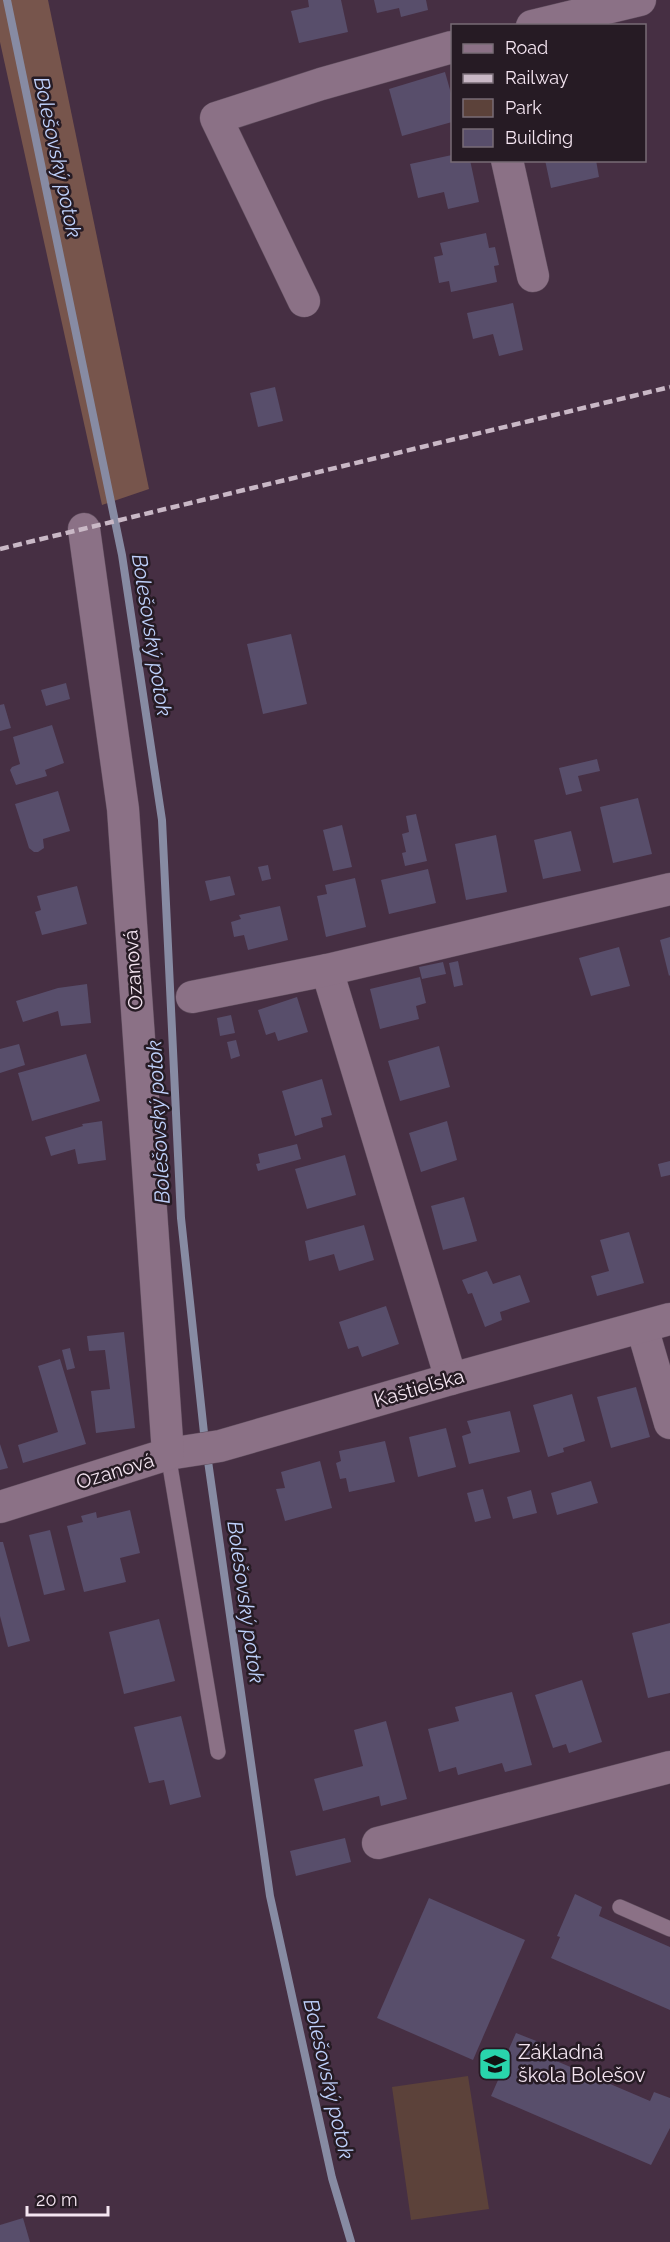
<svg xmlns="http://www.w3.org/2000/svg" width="670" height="2242" font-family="Raleway,sans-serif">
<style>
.green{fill:#5c423a}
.forest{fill:#77554c}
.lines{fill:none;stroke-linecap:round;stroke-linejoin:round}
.stream{stroke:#878ba3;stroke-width:8}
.building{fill:#584e6b}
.lane-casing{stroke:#5f4d5d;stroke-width:16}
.street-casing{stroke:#5f4d5d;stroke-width:33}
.lane{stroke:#8b7186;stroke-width:15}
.street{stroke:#8b7186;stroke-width:32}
.rail{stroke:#c9b8c6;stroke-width:4.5;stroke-dasharray:9 4.5;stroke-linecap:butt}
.labels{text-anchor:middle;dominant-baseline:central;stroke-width:5;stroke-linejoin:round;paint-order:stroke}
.street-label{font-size:20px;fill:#f4e5f1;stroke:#261b24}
.poi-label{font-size:20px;fill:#f4e5f1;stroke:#261b24;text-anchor:start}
.water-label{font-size:21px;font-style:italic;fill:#bfd1fc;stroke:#261b24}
</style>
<rect width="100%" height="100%" fill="#462f43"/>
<path class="green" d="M468 2076 489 2209 411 2220 392 2087Z"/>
<path class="forest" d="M0 0H48L149 489 102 505 0 42Z"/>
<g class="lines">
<path class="stream" d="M7 0 122 555 162 820 181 1218 204 1433 270 1896 332 2178 351 2242"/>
</g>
<g class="building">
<path d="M308 0H341L348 32 299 43 291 11 309 7Z"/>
<path d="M374 0H426L428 10 401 17 399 8 377 13Z"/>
<path d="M445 72 452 97V122L402 136 389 89Z"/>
<path d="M452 155V160H470L479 202 448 209 444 192 418 198 410 164Z"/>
<path d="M545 160H596L599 177 551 188Z"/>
<path d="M486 233 489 248 495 247 499 265 494 266 497 282 451 292 449 281 439 283 434 257 443 255 440 243Z"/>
<path d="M513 303 523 350 499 356 493 334 473 339 467 313Z"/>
<path d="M275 387 283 421 258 427 250 393Z"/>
<path d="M291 634 307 704 263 714 247 644Z"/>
<path d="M66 683 70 699 46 706 41 690Z"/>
<path d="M4 704 11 728 0 731V705Z"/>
<path d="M52 725 64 763 45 770 47 776 16 785 10 770 12 767 20 764 13 737Z"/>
<path d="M597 759 600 771 578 776 582 791 566 795 559 768Z"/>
<path d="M58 791 70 831 43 839 44 848 38 852H34L29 848 15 804Z"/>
<path d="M638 798 652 854 613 863 600 807Z"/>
<path d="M416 814 427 861 405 866 402 853 406 852 402 834 409 832 406 816Z"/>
<path d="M342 825 352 867 333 871 323 830Z"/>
<path d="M571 831 581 871 543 879 534 840Z"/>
<path d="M496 835 507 892 466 900 455 844Z"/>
<path d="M268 865 271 879 262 881 258 867Z"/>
<path d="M428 869 436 903 389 914 381 880Z"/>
<path d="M230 876 235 895 210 901 205 881Z"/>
<path d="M355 878 366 927 326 937 317 896 327 894 325 885Z"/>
<path d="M77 886 87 924 42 935 35 912 41 910 37 896Z"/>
<path d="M280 906 288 940 248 950 244 935 234 937 231 922 241 919 239 915Z"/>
<path d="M670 937V975L669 976 660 940Z"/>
<path d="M619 947 630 986 591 996 579 958Z"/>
<path d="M458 961 463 985 454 987 449 963Z"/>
<path d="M443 962 446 974 422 979 419 967Z"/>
<path d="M420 977 426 1003 416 1006 419 1019 380 1029 370 989Z"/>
<path d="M87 984 91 1023 61 1026 58 1011 23 1022 16 1001 58 988Z"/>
<path d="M297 997 308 1032 278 1041 275 1032 266 1035 258 1010Z"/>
<path d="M231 1015 235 1033 220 1036 217 1018Z"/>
<path d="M236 1040 240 1056 231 1059 227 1042Z"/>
<path d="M19 1044 25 1065 0 1073V1049Z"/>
<path d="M439 1046 450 1087 400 1101 388 1061Z"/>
<path d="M86 1054 100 1101 32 1121 18 1073Z"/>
<path d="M322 1079 332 1115 321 1118 323 1127 295 1136 282 1091Z"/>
<path d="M102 1121 106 1160 78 1164 75 1149 51 1156 45 1137 83 1126 82 1124Z"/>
<path d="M447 1121 457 1160 421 1172 409 1133Z"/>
<path d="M297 1144 301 1159 258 1171 256 1164 260 1163 258 1154Z"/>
<path d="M345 1155 356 1195 307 1209 295 1169Z"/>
<path d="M670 1161V1175L661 1177 658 1164Z"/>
<path d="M464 1197 477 1241 443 1250 431 1206Z"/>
<path d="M364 1225 374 1260 339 1271 334 1254 309 1261 305 1241Z"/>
<path d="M629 1232 644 1283 597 1296 591 1276 609 1271 600 1240Z"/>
<path d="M487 1271 493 1284 520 1275 530 1302 500 1312 502 1320 485 1327 472 1293 468 1294 462 1280Z"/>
<path d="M386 1306 399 1344 362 1357 358 1346 348 1349 339 1322Z"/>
<path d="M124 1332 135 1428 96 1433 91 1391 110 1389 105 1350 89 1351 87 1336Z"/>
<path d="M70 1348 75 1368 67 1370 62 1350Z"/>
<path d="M60 1359 86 1444 23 1463 18 1445 58 1432 38 1366Z"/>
<path d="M636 1387 650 1437 611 1448 597 1397Z"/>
<path d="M572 1394 585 1441 563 1448 564 1452 548 1457 533 1405Z"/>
<path d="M510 1411 520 1452 469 1464 462 1436 471 1433 467 1421Z"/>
<path d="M446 1428 456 1467 418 1477 409 1437Z"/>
<path d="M385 1441 395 1482 349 1492 346 1478 340 1479 336 1463 341 1461 339 1451Z"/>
<path d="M0 1444 8 1468 0 1470Z"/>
<path d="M320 1461 332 1508 285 1521 276 1489 285 1488 281 1472Z"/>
<path d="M591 1481 598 1503 557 1515 551 1493Z"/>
<path d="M483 1489 491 1518 475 1522 467 1493Z"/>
<path d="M531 1490 537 1513 513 1519 507 1497Z"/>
<path d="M130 1510 140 1553 120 1558 126 1582 84 1592 67 1526 83 1522 81 1516 96 1512 97 1518Z"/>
<path d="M50 1530 65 1590 44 1595 29 1535Z"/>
<path d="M0 1542H3L30 1641 8 1647 0 1616Z"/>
<path d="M159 1619 175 1681 124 1694 109 1632Z"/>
<path d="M670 1623V1693L648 1698 632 1633Z"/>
<path d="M582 1680 602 1742 569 1753 566 1744 553 1748 535 1695Z"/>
<path d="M512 1692 532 1765 505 1772 502 1763 458 1775 456 1767 439 1772 428 1729 459 1721 455 1707Z"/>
<path d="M181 1716 201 1797 170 1805 164 1780 149 1783 134 1727Z"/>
<path d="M386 1721 407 1799 381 1806 379 1796 323 1811 314 1779 363 1766 354 1730Z"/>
<path d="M345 1838 351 1862 296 1876 290 1851Z"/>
<path d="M575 1894 602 1907 599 1916 670 1947V2010L551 1958 560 1937 557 1936Z"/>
<path d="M429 1898 525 1940 473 2060 377 2018Z"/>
<path d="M516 2033 544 2044 540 2054 650 2101 654 2092 670 2098V2128L651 2165 491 2096 502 2071 500 2069Z"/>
<path d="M23 2218 30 2242H0V2225Z"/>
</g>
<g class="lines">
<defs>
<g id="lane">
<path d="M168 1454 218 1752"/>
<path d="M620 1907 670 1929"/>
</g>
<g id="street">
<path d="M532 26 640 0"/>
<path d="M507 160 533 276"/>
<path d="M304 301 216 118 321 84 452 47"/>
<path d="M327 970 451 1379"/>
<path d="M192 997 327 970 670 889"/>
<path d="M642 1327 670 1423"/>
<path d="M168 1454 220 1446 451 1379 670 1319"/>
<path d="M0 1507 168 1454 123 809 84 529"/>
<path d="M378 1843 670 1767"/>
</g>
</defs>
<use href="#lane" class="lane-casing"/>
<use href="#street" class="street-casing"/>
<use href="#lane" class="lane"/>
<use href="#street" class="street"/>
<path class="rail" d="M0 549 670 387"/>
</g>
<defs>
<symbol id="school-square" viewBox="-11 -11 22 22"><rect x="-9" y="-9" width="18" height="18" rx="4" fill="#29d5ac" stroke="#261b24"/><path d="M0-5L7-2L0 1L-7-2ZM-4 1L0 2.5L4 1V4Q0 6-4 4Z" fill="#111"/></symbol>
</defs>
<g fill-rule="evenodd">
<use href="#school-square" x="476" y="2045" width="38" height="38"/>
</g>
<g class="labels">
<g class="street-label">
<text transform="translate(133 970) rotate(-94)">Ozanová</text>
<text transform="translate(419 1388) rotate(-16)">Kaštieľska</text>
<text transform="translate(115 1471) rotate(-17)">Ozanová</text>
</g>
<g class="poi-label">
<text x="518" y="2052">Základná<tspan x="518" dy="23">škola Bolešov</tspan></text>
</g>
<g class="water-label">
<text transform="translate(58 157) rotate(78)">Bolešovský potok</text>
<text transform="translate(152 635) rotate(81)">Bolešovský potok</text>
<text transform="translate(158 1122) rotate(-93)">Bolešovský potok</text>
<text transform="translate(246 1602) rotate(82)">Bolešovský potok</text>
<text transform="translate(329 2079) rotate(77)">Bolešovský potok</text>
</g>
</g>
<rect x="451" y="24" width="195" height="138" fill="#261b24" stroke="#786c76" stroke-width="1.5"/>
<rect x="463" y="44" width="30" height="9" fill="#8b7186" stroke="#786c76" stroke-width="1.5"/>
<text x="505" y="54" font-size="18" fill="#f4e5f1">Road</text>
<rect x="463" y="74" width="30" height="9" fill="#c9b8c6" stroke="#786c76" stroke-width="1.5"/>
<text x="505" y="84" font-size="18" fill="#f4e5f1">Railway</text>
<rect x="463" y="99" width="30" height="18" fill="#5c423a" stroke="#786c76" stroke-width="1.5"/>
<text x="505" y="114" font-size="18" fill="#f4e5f1">Park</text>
<rect x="463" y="129" width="30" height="18" fill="#584e6b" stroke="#786c76" stroke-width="1.5"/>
<text x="505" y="144" font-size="18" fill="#f4e5f1">Building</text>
<path d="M27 2206v9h81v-9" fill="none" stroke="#f4e5f1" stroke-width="3"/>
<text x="36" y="2206" font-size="18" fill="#f4e5f1" stroke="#261b24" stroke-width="4.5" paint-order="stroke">20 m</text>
</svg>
